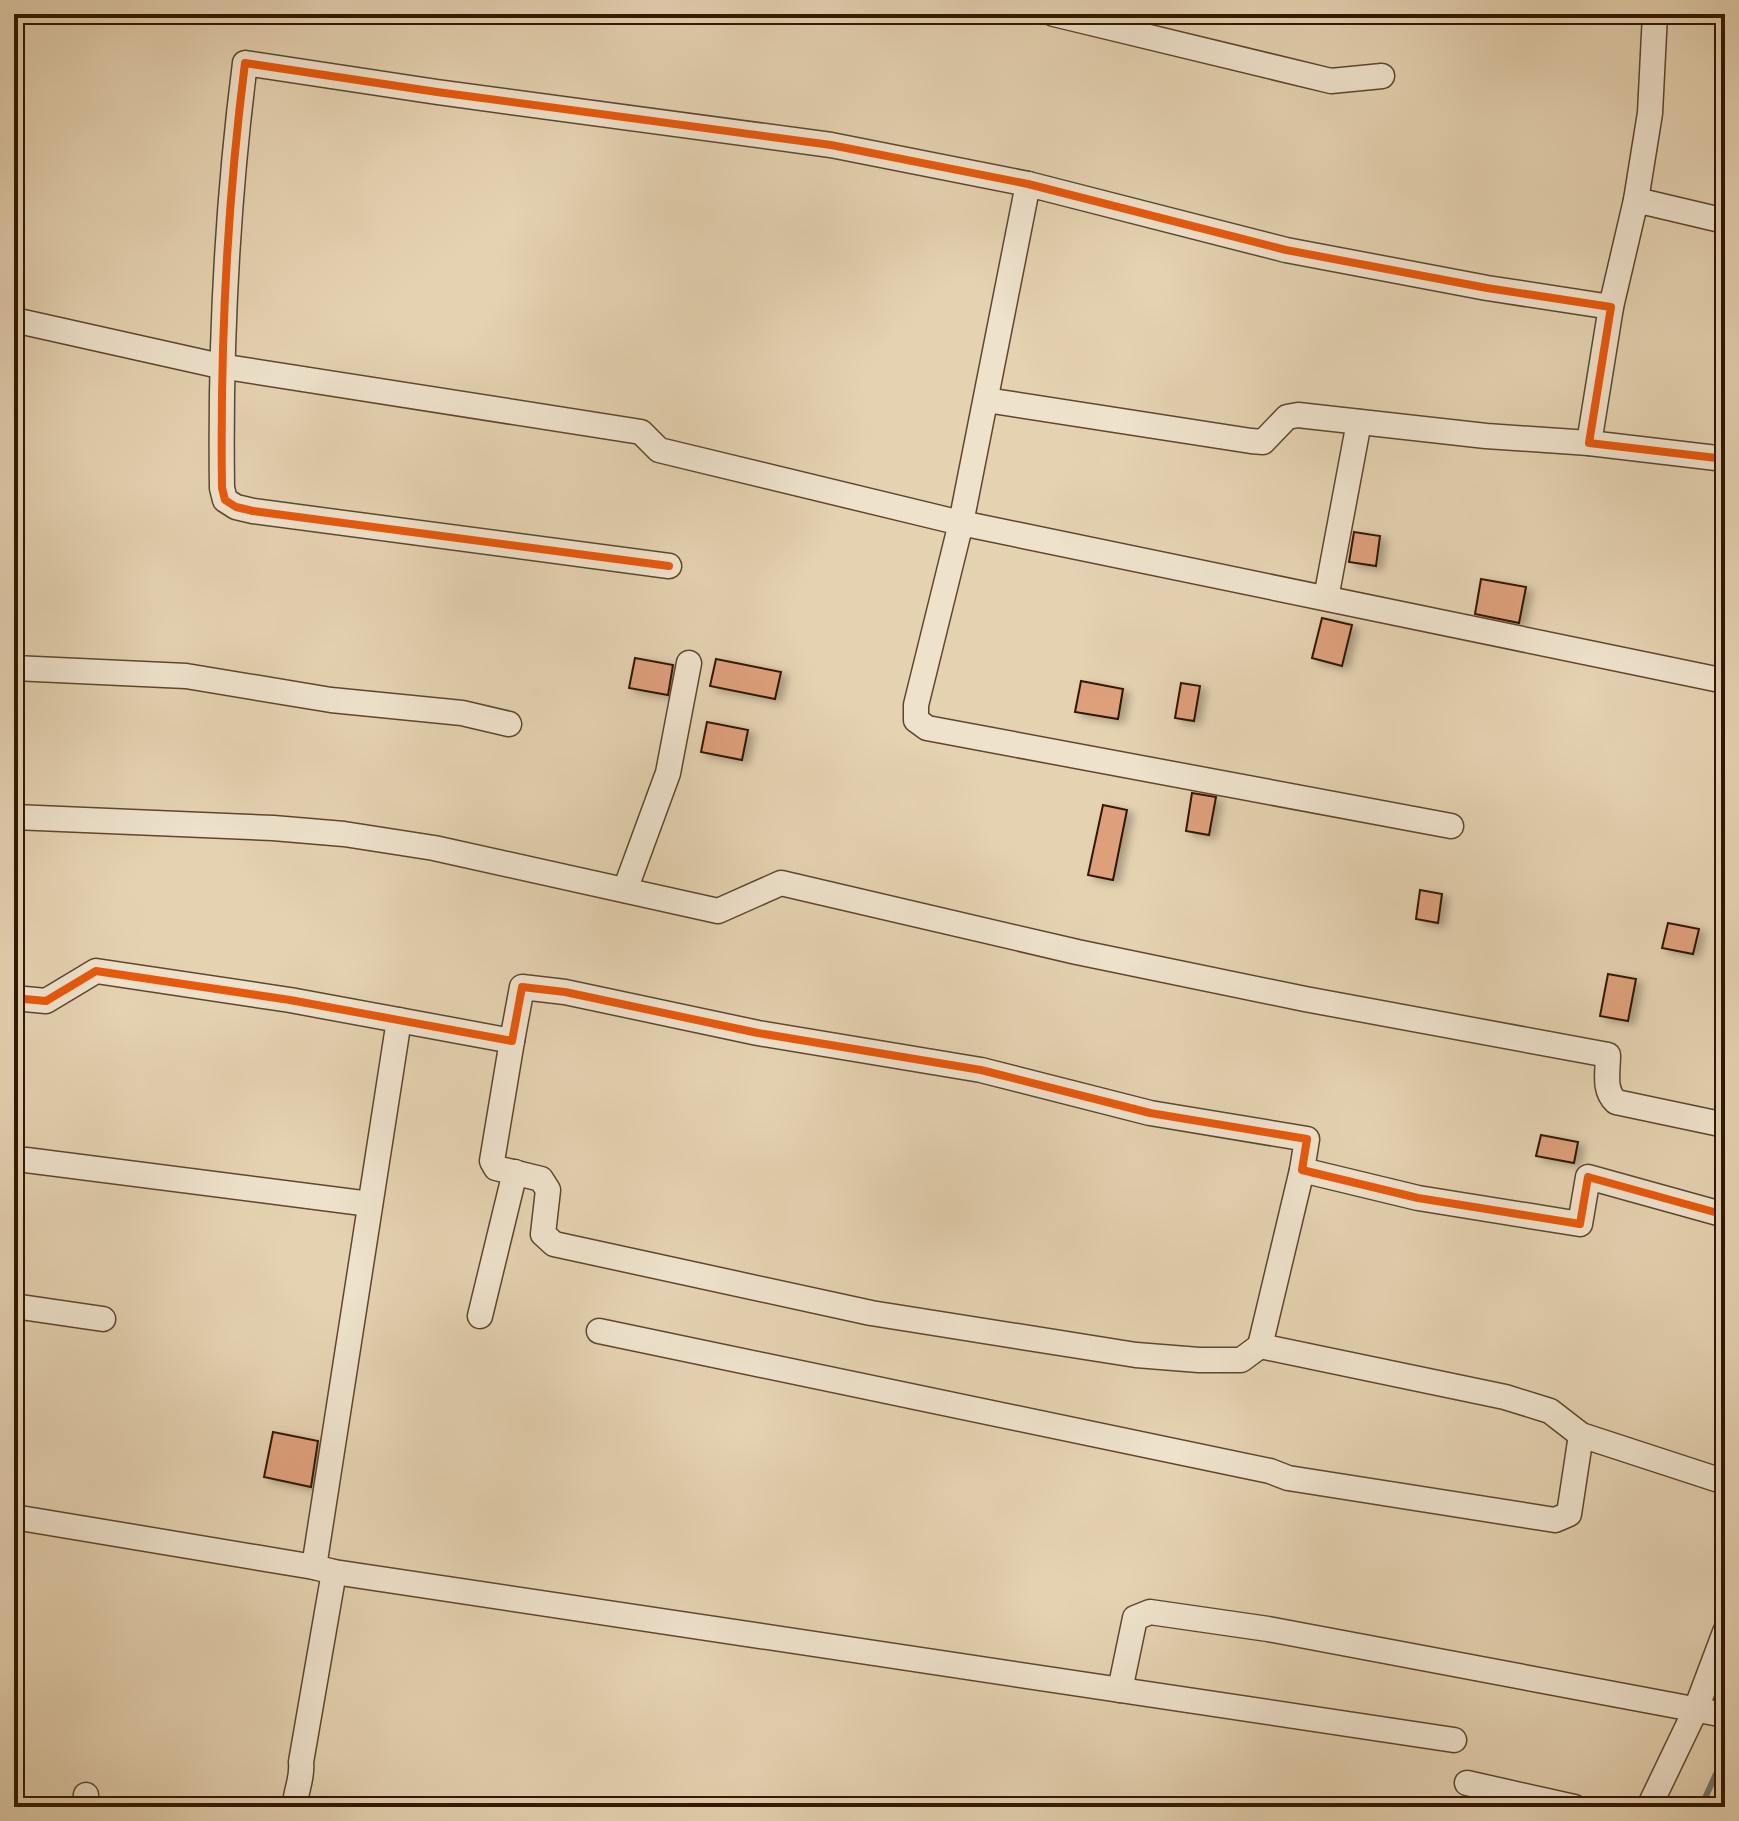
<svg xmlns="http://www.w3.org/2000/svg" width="1739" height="1821" font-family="'Sorts Mill Goudy',serif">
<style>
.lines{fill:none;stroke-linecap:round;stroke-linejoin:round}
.stream{stroke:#71766e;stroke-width:6}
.building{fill:#dda07a;stroke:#321800;stroke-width:2;filter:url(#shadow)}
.street-casing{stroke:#5f462c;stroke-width:27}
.street{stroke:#eee2cc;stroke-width:24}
.cycleway-casing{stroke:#eee2cc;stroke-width:13}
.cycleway{stroke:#e8590c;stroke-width:8}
</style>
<defs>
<filter id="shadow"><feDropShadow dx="6" dy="3.5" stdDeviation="4" flood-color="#0004"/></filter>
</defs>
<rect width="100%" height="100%" fill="#e5d2b1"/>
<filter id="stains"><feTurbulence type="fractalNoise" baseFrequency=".0025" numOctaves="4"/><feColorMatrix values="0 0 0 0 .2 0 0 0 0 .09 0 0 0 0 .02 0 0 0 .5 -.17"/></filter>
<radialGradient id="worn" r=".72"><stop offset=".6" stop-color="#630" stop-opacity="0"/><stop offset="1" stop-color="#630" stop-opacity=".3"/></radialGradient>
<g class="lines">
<path class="stream" d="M1701 1807 1725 1754"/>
</g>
<g class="building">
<path d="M1354 532 1380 536 1376 566 1349 562Z"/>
<path d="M1481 579 1526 587 1519 623 1475 614Z"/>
<path d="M1322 618 1352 625 1342 666 1312 658Z"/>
<path d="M635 658 673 665 668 695 629 688Z"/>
<path d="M716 659 781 672 775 699 710 686Z"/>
<path d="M1081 681 1123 689 1118 719 1075 712Z"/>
<path d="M1181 683 1200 686 1194 721 1175 718Z"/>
<path d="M707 722 748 730 742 760 701 752Z"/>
<path d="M1192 793 1216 797 1209 835 1186 831Z"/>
<path d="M1103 805 1127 810 1113 880 1088 875Z"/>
<path d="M1420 890 1442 894 1438 923 1416 919Z"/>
<path d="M1668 923 1699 929 1693 954 1662 948Z"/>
<path d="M1608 974 1636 979 1628 1021 1600 1016Z"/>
<path d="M1541 1135 1578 1142 1574 1163 1536 1156Z"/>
<path d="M273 1432 318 1441 311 1487 264 1477Z"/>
</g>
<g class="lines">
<defs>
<g id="street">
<path d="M1054 14 1331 81 1382 76"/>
<path d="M1028 184 961 523 916 705V720L927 728 1451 826"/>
<path d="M1636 200 1650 113 1655 14"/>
<path d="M1611 307 1636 200 1725 221"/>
<path d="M14 320 220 366 641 432 659 450 961 523 1725 681"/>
<path d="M986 400 1251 441 1263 442 1287 417 1298 415 1486 436 1589 443"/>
<path d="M669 566 253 511 236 507 225 500 222 488C220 346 227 204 245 63L437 92 831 145 1028 184 1286 250 1487 288 1611 307 1589 443 1725 459"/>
<path d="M1326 598 1359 422"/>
<path d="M14 668 186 676 331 700 462 713 509 724"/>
<path d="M14 817 273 828 344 834 434 848 718 911 781 883 1077 952 1305 999 1608 1055C1608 1072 1603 1090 1616 1102L1725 1125"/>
<path d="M625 890 668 773 689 663"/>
<path d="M14 998 46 1001 96 971 290 1000 512 1041 522 987 565 992 758 1033 981 1070 1150 1113 1307 1139 1302 1170 1418 1198 1580 1224 1588 1177 1725 1215"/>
<path d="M399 1020 314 1567 334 1572 1454 1740"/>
<path d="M512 1041 492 1161 496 1168 541 1179 548 1190 543 1234 554 1244 871 1313 1136 1355 1199 1360H1241L1260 1346"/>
<path d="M26 1160 370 1204"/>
<path d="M1302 1170 1260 1346 1505 1397 1550 1411 1581 1435 1725 1482"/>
<path d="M14 1306 103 1319"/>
<path d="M480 1316 515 1172"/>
<path d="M599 1331 1270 1471 1288 1478 1555 1520 1569 1514 1581 1435"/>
<path d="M14 1517 314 1567"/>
<path d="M1120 1690 1135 1618 1150 1612 1268 1629 1725 1715"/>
<path d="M1467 1783 1574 1807"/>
<path d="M84 1807 86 1795"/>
<path d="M295 1807C295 1791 303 1779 301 1762L334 1572"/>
<path d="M1649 1807 1696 1709 1725 1632"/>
</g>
</defs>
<use href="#street" class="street-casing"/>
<use href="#street" class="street"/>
<defs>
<g id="cycleway">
<path d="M669 566 253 511 236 507 225 500 222 488C220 346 227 204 245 63L437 92 831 145 1028 184 1286 250 1487 288 1611 307 1589 443 1725 459"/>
<path d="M14 998 46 1001 96 971 290 1000 512 1041 522 987 565 992 758 1033 981 1070 1150 1113 1307 1139 1302 1170 1418 1198 1580 1224 1588 1177 1725 1215"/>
</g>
</defs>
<use href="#cycleway" class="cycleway-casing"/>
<use href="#cycleway" class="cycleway"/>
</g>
<rect width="1739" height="1821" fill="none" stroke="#e5d2b1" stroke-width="48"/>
<rect x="16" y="16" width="1707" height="1789" fill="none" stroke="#321800" stroke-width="4"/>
<rect x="24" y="24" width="1691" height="1773" fill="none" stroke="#321800" stroke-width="2"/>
<rect width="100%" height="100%" filter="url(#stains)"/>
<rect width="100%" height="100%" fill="url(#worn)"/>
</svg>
